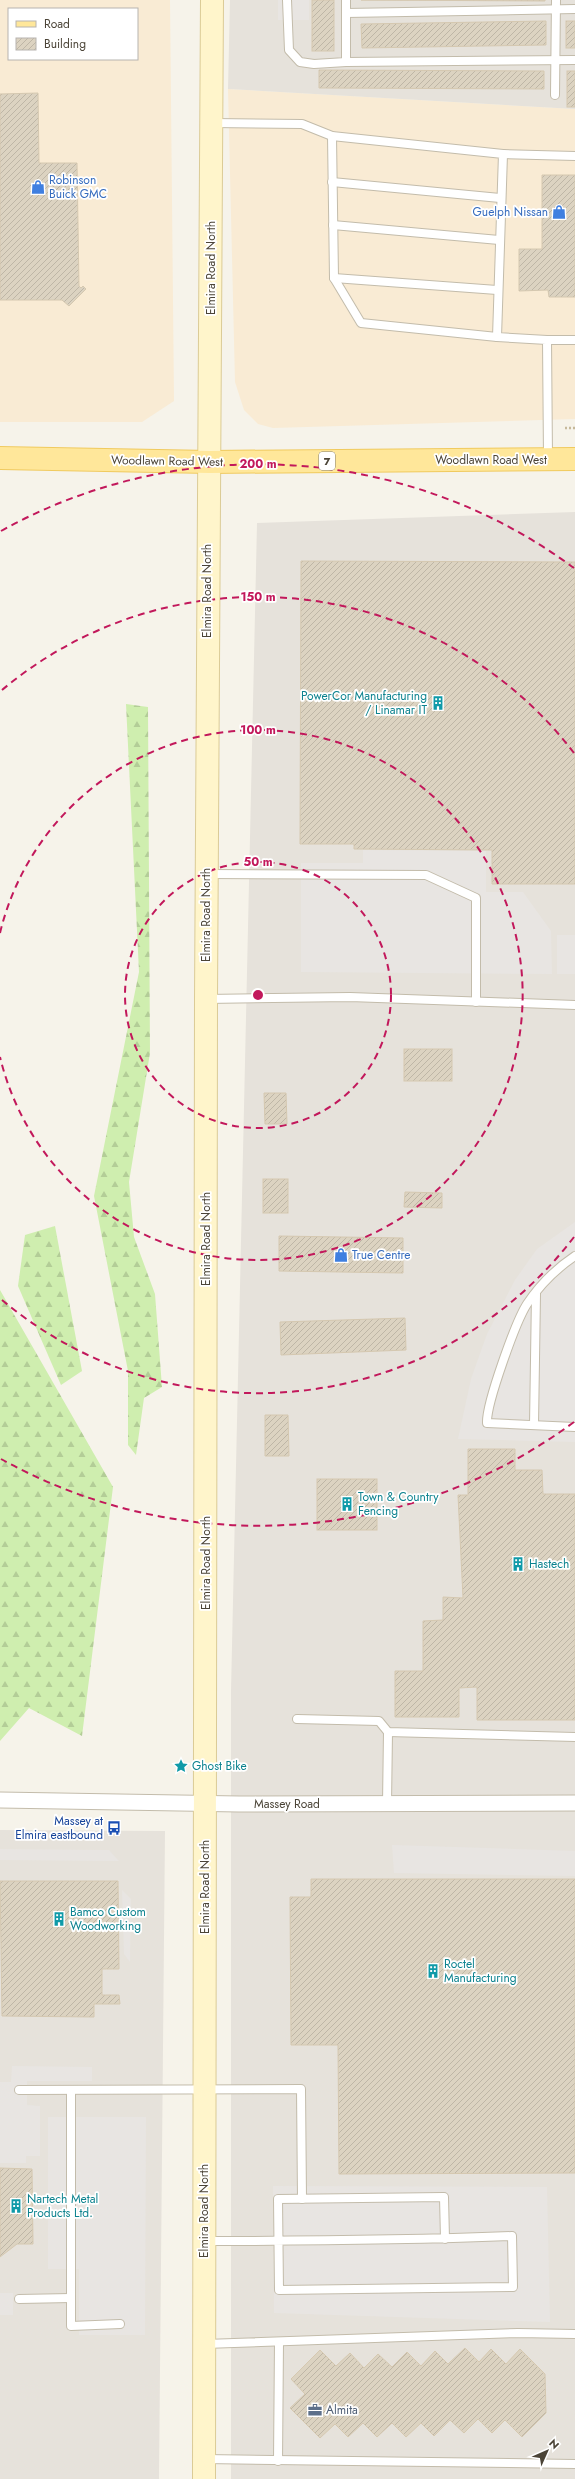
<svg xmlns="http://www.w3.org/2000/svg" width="575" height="2479" font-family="Jost,sans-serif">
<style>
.commercial{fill:#f9ebd4;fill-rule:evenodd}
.industrial{fill:#e6e2db}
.forest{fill:url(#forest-firs)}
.parking{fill:#e8e5e2}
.building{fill:url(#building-hatch);stroke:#d5c8b0}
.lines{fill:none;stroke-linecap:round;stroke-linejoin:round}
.lane-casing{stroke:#c3bcab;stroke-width:10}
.street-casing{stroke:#c3bcab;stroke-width:17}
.secondary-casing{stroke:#dbcb96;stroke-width:24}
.primary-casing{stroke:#f0ca5f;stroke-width:24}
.path{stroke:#c6b99b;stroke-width:2.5;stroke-dasharray:2 2;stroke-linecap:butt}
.lane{stroke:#fff;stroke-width:8}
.street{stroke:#fff;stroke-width:15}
.secondary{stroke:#fff5cb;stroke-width:22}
.primary{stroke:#ffe79a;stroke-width:22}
.ring{fill:none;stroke:#c2185b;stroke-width:2;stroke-dasharray:7 5}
.labels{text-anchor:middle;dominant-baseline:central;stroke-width:3.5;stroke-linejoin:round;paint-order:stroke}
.shield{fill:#fff;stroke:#817c73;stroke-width:1}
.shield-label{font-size:11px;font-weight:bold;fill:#4b4437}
.shop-label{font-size:12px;fill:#366cbe;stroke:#fff;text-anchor:start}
.street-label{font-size:12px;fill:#4b4437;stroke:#fff}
.culture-label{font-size:12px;fill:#0d838f;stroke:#fff;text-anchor:start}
.transit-label{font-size:12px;fill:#164399;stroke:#fff;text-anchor:end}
.service-label{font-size:12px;fill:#4e5e75;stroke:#fff;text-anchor:start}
.centre{fill:#c2185b;stroke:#fff;stroke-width:2}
.ring-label{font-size:12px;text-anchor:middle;font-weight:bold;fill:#c2185b;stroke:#fff;stroke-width:3.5;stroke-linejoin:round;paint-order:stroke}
</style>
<defs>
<pattern id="forest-firs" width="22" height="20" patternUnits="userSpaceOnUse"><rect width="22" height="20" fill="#cfeeaf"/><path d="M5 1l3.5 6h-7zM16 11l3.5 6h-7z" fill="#b3cd97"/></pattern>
<pattern id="building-hatch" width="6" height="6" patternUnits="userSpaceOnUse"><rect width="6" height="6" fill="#dcd3c1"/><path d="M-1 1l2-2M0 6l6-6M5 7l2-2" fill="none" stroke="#beb6a6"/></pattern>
</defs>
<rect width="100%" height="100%" fill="#f6f3ea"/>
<g class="commercial">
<path d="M0 0H170L174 401 142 422H0ZM9 9H137V59H9Z"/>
<path d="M228 89 575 109V419L273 428 258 424 244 410 235 382Z"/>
</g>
<g class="industrial">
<path d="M230 0H575V109L228 89Z"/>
<path d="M575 512V2479H231V1691L257 523Z"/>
<path d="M0 1830 165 1831 159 2479H0Z"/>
</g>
<g class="forest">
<path d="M126 704 148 707 150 1053 129 1182 134 1237 155 1294 162 1387 144 1398 136 1455 128 1445V1371L94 1196 139 972Z"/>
<path d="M55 1226 82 1371 61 1385 18 1286 25 1235Z"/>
<path d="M0 1290 113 1487 82 1736 29 1708 0 1741Z"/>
</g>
<g class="parking">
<rect x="278" y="0" width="31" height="20"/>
<path d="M363 850 486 851V892H523L551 931 552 974 301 972V863H363Z"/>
<rect x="557" y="935" width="18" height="39"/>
<path d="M575 1222V1442L458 1439 471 1379 487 1334 515 1280 537 1249Z"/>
<path d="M392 1845 575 1851V1876L394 1873Z"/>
<path d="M0 1849 109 1850 119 1861 0 1860Z"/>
<path d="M122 1890 131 1899 130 1962 124 1954Z"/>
<path d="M12 2066 92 2067V2081H27V2105L40 2106V2156H26V2163H0V2082H11Z"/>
<path d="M48 2117H146L145 2335H79V2269H48Z"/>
<path d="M273 2186 547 2187 550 2322 274 2313Z"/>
<rect x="0" y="2293" width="13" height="22"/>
</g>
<g class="building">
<rect x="312" y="0" width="22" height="51"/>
<path d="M361 0H545V1Z"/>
<path d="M546 21V45L362 48 361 24Z"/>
<rect x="566" y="21" width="9" height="27"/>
<path d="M319 70 544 71V89L319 88Z"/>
<rect x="567" y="71" width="8" height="36"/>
<path d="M38 93 39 163H77L79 286 81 288 83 286 86 289 69 306 62 300H0V94Z"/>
<path d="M542 175H575V297H549L548 290 519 291V249H542Z"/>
<path d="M301 561 575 562V884H492V850L354 849V844H300Z"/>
<rect x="404" y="1049" width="48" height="32"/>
<path d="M264 1093H286L287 1124H265Z"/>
<rect x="263" y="1179" width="25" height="34"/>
<path d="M405 1192 442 1193V1208L404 1207Z"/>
<path d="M279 1236 403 1238V1273L279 1271Z"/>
<path d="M405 1318 406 1350 281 1355 280 1322Z"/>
<path d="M265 1415H288L289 1456H265Z"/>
<path d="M468 1449H515V1470H542L543 1494H575V1720H477V1687L459 1688V1717H395V1671H423V1621L443 1620V1597L463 1598 458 1495H468Z"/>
<rect x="317" y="1479" width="60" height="51"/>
<path d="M311 1879H575V2173L339 2174 338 2045H291L290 1897H311Z"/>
<path d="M0 1881H118L119 1969H102V1995H119L120 2004H94V2017L2 2016Z"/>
<path d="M0 2168 32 2169 33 2244H17L0 2257Z"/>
<path d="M465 2348 479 2362 491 2349 506 2364 520 2349 545 2374 546 2413 522 2437 505 2420 492 2433 478 2419 464 2433 450 2420 434 2436 421 2423 406 2437 392 2423 377 2437 363 2423 348 2437 335 2424 320 2438 290 2408 305 2394 291 2379 320 2350 336 2366 350 2353 364 2368 378 2354 392 2367 407 2352 421 2366 435 2351 448 2364Z"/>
</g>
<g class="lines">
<defs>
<g id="lane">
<path d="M287 0 289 50 300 62 314 64 346 62V0"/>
<path d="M346 13 575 9"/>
<path d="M346 62 575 60"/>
<path d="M555 95 556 0"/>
<path d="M212 123 302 124 332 136 503 154 497 337 547 340 548 458"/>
<path d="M332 136 334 278 361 323 497 337"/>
<path d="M503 154 575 156"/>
<path d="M332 182 500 198"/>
<path d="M333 225 499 240"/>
<path d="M334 278 497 290"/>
<path d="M547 340H575"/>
<path d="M207 874 426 875 476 898V1002"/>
<path d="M206 999 350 997 575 1005"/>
<path d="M575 1256C557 1268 539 1286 527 1304 516 1321 486 1404 487 1423L575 1427"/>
<path d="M534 1425 536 1294"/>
<path d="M297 1719 379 1721 388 1732 575 1737"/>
<path d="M387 1804 388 1732"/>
<path d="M19 2090 301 2089 302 2199"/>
<path d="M71 2090V2326L120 2324"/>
<path d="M205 2241C307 2241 410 2240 512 2236L513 2287 279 2290 278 2199 444 2197 445 2239"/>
<path d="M19 2299 71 2298"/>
<path d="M205 2344 518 2333 575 2334"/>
<path d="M204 2459 575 2464"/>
<path d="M278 2461 279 2342"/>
</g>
<path id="street" d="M0 1800 239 1804 575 1803"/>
<path id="secondary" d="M204 2479 206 999 212 0"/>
<path id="primary" d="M0 458 210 462 575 459"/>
</defs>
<use href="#lane" class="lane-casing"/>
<use href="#street" class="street-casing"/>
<use href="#secondary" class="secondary-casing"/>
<use href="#primary" class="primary-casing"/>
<path class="path" d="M565 428H575"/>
<use href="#lane" class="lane"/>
<use href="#street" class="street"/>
<use href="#secondary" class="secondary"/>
<use href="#primary" class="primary"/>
</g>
<g class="ring">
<circle cx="258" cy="995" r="133"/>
<path d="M0 933A265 265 0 1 1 0 1057"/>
<path d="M574 1237A398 398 0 0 1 2 1300M2 690A398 398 0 0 1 574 753"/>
<path d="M574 1422A531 531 0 0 1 1 1459M1 531A531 531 0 0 1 574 568"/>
</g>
<defs>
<symbol id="shop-bare" viewBox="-9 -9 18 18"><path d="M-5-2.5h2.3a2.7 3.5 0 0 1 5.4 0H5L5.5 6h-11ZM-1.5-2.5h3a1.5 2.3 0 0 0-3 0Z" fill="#3f7fe0" stroke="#fff" stroke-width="2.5" paint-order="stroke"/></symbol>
<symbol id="building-bare" viewBox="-9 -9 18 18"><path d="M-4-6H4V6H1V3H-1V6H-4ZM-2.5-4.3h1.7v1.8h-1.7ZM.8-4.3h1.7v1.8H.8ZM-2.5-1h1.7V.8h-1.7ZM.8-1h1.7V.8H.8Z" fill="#0f9aa8" stroke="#fff" stroke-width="2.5" paint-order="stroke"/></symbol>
<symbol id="sight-bare" viewBox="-9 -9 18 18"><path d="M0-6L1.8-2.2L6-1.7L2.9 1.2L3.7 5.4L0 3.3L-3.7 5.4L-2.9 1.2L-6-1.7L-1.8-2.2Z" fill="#0f9aa8" stroke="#fff" stroke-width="2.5" paint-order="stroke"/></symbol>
<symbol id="bus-bare" viewBox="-9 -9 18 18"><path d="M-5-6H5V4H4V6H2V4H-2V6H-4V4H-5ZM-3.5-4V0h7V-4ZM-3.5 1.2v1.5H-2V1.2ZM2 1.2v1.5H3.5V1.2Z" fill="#1a4fb4" stroke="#fff" stroke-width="2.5" paint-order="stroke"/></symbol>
<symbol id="office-bare" viewBox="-9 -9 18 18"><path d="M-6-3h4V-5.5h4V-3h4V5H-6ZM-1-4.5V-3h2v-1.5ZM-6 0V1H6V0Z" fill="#5c6f8a" stroke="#fff" stroke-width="2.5" paint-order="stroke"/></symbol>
</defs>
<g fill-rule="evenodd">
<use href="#shop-bare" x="28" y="177" width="20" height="20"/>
<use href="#shop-bare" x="549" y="202" width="20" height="20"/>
<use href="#building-bare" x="428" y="693" width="20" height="20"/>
<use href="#shop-bare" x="331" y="1245" width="20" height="20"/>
<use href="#building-bare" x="337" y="1494" width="20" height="20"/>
<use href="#building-bare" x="508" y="1554" width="20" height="20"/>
<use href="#sight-bare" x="171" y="1756" width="20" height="20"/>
<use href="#bus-bare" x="104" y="1818" width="20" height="20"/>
<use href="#building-bare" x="49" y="1909" width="20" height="20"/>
<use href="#building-bare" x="423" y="1961" width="20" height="20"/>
<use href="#building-bare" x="6" y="2196" width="20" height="20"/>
<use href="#office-bare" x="305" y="2400" width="20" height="20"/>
</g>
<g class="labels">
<rect class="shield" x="319" y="452" width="16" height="18" rx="3"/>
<g class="shield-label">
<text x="327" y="461">7</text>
</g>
<g class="shop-label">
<text x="49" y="180">Robinson<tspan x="49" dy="14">Buick GMC</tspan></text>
<text x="548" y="212" text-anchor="end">Guelph Nissan</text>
<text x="352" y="1255">True Centre</text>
</g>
<g class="street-label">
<text transform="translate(211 268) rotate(-90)">Elmira Road North</text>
<text x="491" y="460">Woodlawn Road West</text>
<text transform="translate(167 461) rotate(1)">Woodlawn Road West</text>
<text transform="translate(207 591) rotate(-90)">Elmira Road North</text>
<text transform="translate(206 915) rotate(-90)">Elmira Road North</text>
<text transform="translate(206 1239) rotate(-90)">Elmira Road North</text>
<text transform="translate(206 1563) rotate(-90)">Elmira Road North</text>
<text x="287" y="1804">Massey Road</text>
<text transform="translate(205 1887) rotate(-90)">Elmira Road North</text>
<text transform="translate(204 2211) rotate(-90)">Elmira Road North</text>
</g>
<g class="culture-label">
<text x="427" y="696" text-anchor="end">PowerCor Manufacturing<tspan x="427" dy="14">/ Linamar IT</tspan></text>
<text x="358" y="1497">Town &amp; Country<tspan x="358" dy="14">Fencing</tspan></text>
<text x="529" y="1564">Hastech</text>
<text x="192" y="1766">Ghost Bike</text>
<text x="70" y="1912">Bamco Custom<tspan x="70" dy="14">Woodworking</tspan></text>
<text x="444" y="1964">Roctel<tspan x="444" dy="14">Manufacturing</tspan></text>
<text x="27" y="2199">Nartech Metal<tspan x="27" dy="14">Products Ltd.</tspan></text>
</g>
<g class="transit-label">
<text x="103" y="1821">Massey at<tspan x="103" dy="14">Elmira eastbound</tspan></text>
</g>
<g class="service-label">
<text x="326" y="2410">Almita</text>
</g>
</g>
<circle cx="258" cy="995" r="6" class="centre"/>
<g class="ring-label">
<text x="258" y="468">200 m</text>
<text x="258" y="601">150 m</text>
<text x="258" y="734">100 m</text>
<text x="258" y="866">50 m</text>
</g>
<rect x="8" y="8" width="130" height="52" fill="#ffffff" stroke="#b7b4af"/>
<rect x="16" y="21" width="20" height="6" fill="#ffe79a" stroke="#b7b4af"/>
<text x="44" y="28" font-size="12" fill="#4b4437">Road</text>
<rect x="16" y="38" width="20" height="12" fill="url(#building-hatch)" stroke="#b7b4af"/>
<text x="44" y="48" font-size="12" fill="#4b4437">Building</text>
<g transform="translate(547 2451) rotate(45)" stroke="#ffffff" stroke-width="3" paint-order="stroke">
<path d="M0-3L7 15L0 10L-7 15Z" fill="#4b4437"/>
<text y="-6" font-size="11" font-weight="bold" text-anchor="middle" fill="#4b4437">N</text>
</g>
</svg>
